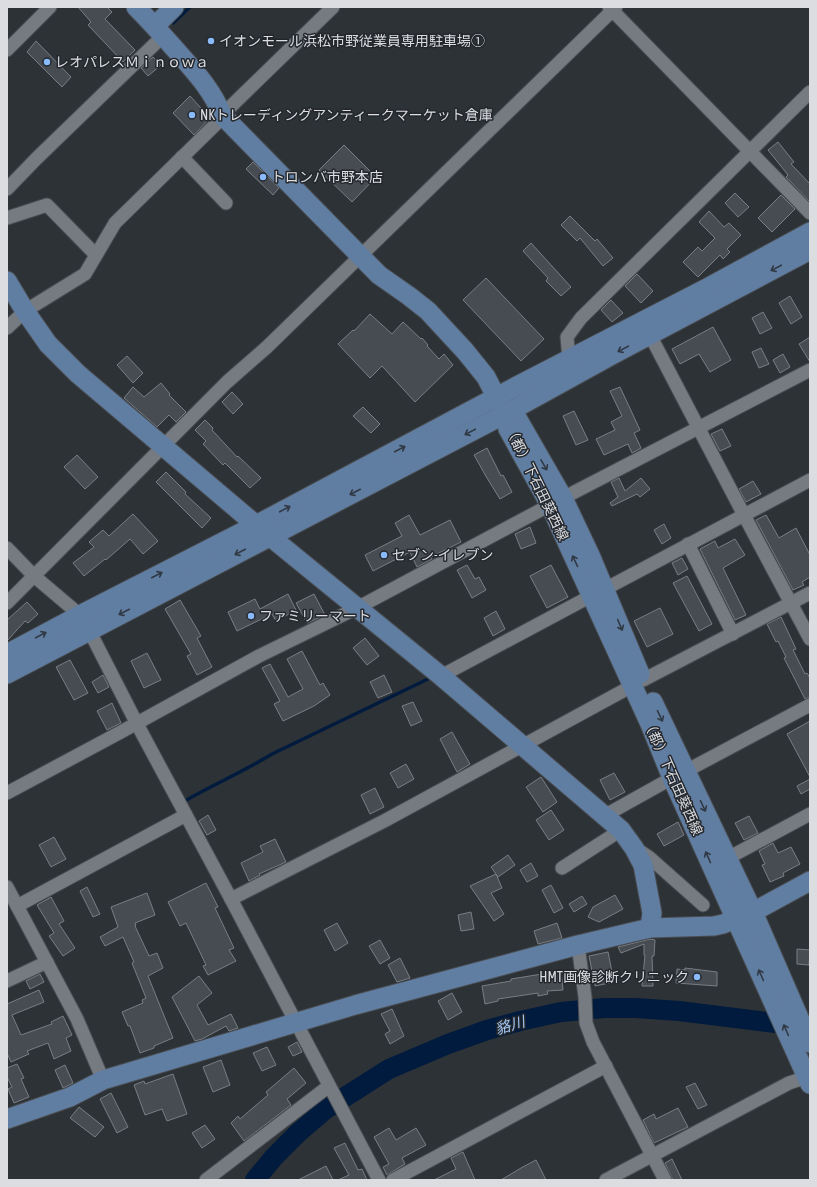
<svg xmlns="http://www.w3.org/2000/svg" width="817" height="1187" font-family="'Asap Condensed','Noto Sans JP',sans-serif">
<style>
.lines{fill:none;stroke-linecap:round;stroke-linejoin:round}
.stream{stroke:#011b3e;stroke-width:3.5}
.river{stroke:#011b3e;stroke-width:20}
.building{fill:#474b52;stroke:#797e84}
.street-casing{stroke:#494d51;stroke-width:15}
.secondary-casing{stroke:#494d51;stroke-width:21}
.street{stroke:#767b82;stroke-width:13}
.secondary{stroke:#607da2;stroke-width:19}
.oneway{stroke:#303944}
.poi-dot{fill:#89bafc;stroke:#24282d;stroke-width:1.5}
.labels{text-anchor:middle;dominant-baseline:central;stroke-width:3;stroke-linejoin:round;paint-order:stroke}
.poi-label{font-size:14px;fill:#dbdde1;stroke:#24282d;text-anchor:start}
.street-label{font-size:14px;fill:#dbdde1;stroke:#24282d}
.water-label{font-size:15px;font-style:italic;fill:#a4c6f4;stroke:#24282d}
</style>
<rect width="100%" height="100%" fill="#2d3237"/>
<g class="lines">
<g class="stream">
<path d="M173 23 190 7"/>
<path d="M183 802C212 785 243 772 272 754L428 679"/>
</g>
<path class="river" d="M255 1180 274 1157 298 1133 326 1109 389 1069 448 1044 487 1030 520 1021 561 1012 604 1008H636L679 1011 799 1026"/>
</g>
<g class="building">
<path d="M78 7H107L112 12 105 19 135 50 123 62 88 25 91 22Z"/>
<path d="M36 41 71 77 62 87 27 52Z"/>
<path d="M153 57 161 65 148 76 141 68Z"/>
<path d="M190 96 210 118 194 135 173 113Z"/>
<path d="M778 142 794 162 791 164 810 184V202L786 177 788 175 768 150Z"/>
<path d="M344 145 376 177 352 202 319 170Z"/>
<path d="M253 162 279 188 273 195 246 169Z"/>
<path d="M735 193 749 207 738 217 725 203Z"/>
<path d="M781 195 795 209 772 232 758 218Z"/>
<path d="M709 211 724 227 729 223 741 235 727 249 730 252 723 259 720 255 698 277 683 262 698 247 702 251 715 238 699 222Z"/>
<path d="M570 216 595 241 597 239 613 258 603 266 580 238 577 241 561 225Z"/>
<path d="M531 243 571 287 561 296 546 281 548 278 523 251Z"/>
<path d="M637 274 653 291 641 303 625 286Z"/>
<path d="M486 278 544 339 521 361 463 300Z"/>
<path d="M790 296 802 317 791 324 779 303Z"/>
<path d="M611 300 623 313 612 322 601 310Z"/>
<path d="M763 312 772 328 760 334 752 318Z"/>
<path d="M370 314 392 334 403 322 421 339 422 338 428 345 427 346 439 359 444 354 453 365 415 402 382 366 370 378 338 344 353 330 354 331Z"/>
<path d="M713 327 731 360 710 372 699 354 680 364 672 349Z"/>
<path d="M810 337V362L799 344Z"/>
<path d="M761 348 769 364 759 368 752 352Z"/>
<path d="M783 354 790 367 780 373 773 360Z"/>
<path d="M127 356 143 373 133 383 117 365Z"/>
<path d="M161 383 170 394 169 395 186 412 176 422 169 415 157 427 124 398 133 387 144 397Z"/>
<path d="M620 387 640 430 634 433 641 448 632 453 628 444 604 455 596 439 615 430 611 422 622 416 610 391Z"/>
<path d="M232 392 243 404 233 414 222 402Z"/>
<path d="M363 407 380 424 371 433 353 416Z"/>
<path d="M574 411 588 440 576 445 563 416Z"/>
<path d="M205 420 213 428 212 430 237 457 238 456 261 478 250 488 225 463 223 465 203 444 206 441 195 430Z"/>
<path d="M722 429 731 446 720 451 711 434Z"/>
<path d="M487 448 501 476 503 475 512 492 500 499 487 478 474 455Z"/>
<path d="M77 455 98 477 85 489 64 467Z"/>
<path d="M166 472 186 492 185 494 211 518 202 528 156 482Z"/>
<path d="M619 478 625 491 641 478 650 489 640 497 637 494 612 506 610 503 618 497 611 482Z"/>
<path d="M753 481 761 494 746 502 739 489Z"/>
<path d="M133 514 158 541 143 554 130 539 106 560 105 559 84 576 73 563 94 547 89 542 103 530 109 536Z"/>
<path d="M409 515 420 535 450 520 461 542 431 557 432 559 417 567 410 552 373 571 365 555 402 536 395 523Z"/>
<path d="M766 515 779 538 796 528 810 555V577L802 582 804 585 793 590 756 520Z"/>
<path d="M664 524 671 538 662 544 654 530Z"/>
<path d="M530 527 536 543 521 549 515 534Z"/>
<path d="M735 539 745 555 723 568 746 615 735 620 700 549 715 541 718 548Z"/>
<path d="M682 558 688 569 678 575 672 563Z"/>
<path d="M467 565 475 579 479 577 486 590 472 598 457 570Z"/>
<path d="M551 565 568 597 547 608 530 576Z"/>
<path d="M687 576 712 624 699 631 673 583Z"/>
<path d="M288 594 296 610 276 621 272 614 237 631 228 612 255 599 260 609Z"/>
<path d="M314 594 325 615 307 623 296 603Z"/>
<path d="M180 600 201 636 197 638 212 667 197 675 187 656 191 654 165 609Z"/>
<path d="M27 602 38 614 28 623 25 621 7 641V620Z"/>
<path d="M660 608 673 634 647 647 634 621Z"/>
<path d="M496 611 505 629 493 636 484 618Z"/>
<path d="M781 617 796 649 793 650 805 674 807 673 810 678V697L805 699 784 658 786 657 778 641 776 642 767 624Z"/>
<path d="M365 638 379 656 367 665 353 648Z"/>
<path d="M302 651 320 685 323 683 330 695 314 706 283 721 274 704 280 701 262 668 270 664 288 697 303 689 287 659Z"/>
<path d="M147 653 161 680 144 688 131 661Z"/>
<path d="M70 660 88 693 74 700 56 667Z"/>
<path d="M103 675 109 687 98 693 92 682Z"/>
<path d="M384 675 392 692 378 698 370 682Z"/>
<path d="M413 702 422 721 411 726 402 706Z"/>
<path d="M112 703 121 723 107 730 97 711Z"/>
<path d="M810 721V777L787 734Z"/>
<path d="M452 732 470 764 457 772 440 739Z"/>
<path d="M406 764 414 779 398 788 390 773Z"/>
<path d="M614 773 625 792 610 800 600 780Z"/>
<path d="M541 777 557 802 543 812 526 787Z"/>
<path d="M810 779V789L801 794 797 786Z"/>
<path d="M375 788 384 807 370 814 361 795Z"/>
<path d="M551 810 564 830 549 840 536 820Z"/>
<path d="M208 815 216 830 207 835 199 821Z"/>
<path d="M749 816 758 833 744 840 735 823Z"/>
<path d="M678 822 684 835 664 846 657 834Z"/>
<path d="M54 837 66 859 51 867 39 845Z"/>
<path d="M275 839 286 862 259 874 260 875 249 881 241 863 263 852 260 846Z"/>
<path d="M773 843 778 853 791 847 800 864 783 873 784 876 770 882 762 865 765 864 759 851Z"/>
<path d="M508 855 515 865 498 877 491 867Z"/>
<path d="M531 863 538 876 527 882 520 870Z"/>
<path d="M496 874 502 888 491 893 504 914 494 921 470 886Z"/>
<path d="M206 883 218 907 215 908 234 948 229 950 236 961 208 975 203 966 206 965 186 923 180 926 168 902Z"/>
<path d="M551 885 563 908 554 913 542 890Z"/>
<path d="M87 887 100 914 93 917 80 891Z"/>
<path d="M147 893 155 915 135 923 136 925 135 926 149 956 157 953 163 968 148 976 173 1038 154 1046V1048L140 1053 130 1026H128L122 1012 143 1003 142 1000 146 998 132 963 134 962 123 937 105 946 100 937 118 927 111 907Z"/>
<path d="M615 895 623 909 599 922 588 917 593 907Z"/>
<path d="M582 896 587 904 574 912 569 904Z"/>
<path d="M51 897 64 921 59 924 75 948 63 956 49 936 54 933 37 905Z"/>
<path d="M471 912 474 929 461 931 458 915Z"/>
<path d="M337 923 348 943 335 951 324 930Z"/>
<path d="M557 923 562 938 538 944 534 931Z"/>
<path d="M650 939 655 940 654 956H652L653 986H642L645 955H644V944L621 953 618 947Z"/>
<path d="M380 940 390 958 380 964 369 946Z"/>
<path d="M797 949 810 950 809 965 797 964Z"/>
<path d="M608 952 614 982 595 986 589 956Z"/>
<path d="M400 958 410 978 397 982 388 965Z"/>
<path d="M685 968 717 972V986L676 983 677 969 685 970Z"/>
<path d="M561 971 563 990 547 991 548 994 538 996V993L498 999V1001L485 1004 482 986 511 981V979Z"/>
<path d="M40 974 44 982 30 989 26 981Z"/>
<path d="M199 976 212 993 197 1005 208 1025 231 1014 238 1028 229 1031 226 1026 202 1039 195 1041 172 997Z"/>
<path d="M39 990 44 1002 12 1015 21 1035 52 1024 51 1022 63 1016 72 1035 66 1038 71 1051 54 1059 48 1043 27 1051 29 1054 11 1062 7 1053V1004Z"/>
<path d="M452 993 462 1012 448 1020 438 1001Z"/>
<path d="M392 1009 404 1036 390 1044 385 1034 390 1031 381 1014Z"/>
<path d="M297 1042 302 1052 293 1056 288 1047Z"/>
<path d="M267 1047 276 1065 262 1071 253 1053Z"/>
<path d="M221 1060 230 1085 213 1092 203 1067Z"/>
<path d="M17 1064 24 1078 21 1079 29 1097 14 1103 8 1089 12 1087 7 1077V1068Z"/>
<path d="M65 1065 73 1083 63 1088 55 1070Z"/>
<path d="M294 1068 306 1083 287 1099 291 1105 244 1141 231 1123 238 1116 240 1119 268 1095 266 1092Z"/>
<path d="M173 1074 187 1114 167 1121 162 1109 145 1115 134 1085 144 1081 145 1084Z"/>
<path d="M695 1083 707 1105 698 1109 686 1087Z"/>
<path d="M111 1093 128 1127 117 1133 100 1099Z"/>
<path d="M79 1107 104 1127 95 1137 70 1118Z"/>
<path d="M678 1108 688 1127 654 1143 643 1120 654 1114 656 1119Z"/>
<path d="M205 1125 215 1139 202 1148 192 1133Z"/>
<path d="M389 1128 396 1140 416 1128 426 1145 402 1158 405 1164 387 1175 383 1167 389 1164 374 1137Z"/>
<path d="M345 1143 358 1170 362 1169 367 1180H338L349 1175 334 1148Z"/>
<path d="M463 1152 475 1180H434L456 1169 451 1158Z"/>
<path d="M672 1159 682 1180H673L665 1163Z"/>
<path d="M536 1160 546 1180H501L521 1168Z"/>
<path d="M326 1166 333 1180H298Z"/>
</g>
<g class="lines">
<defs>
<g id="street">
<path d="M609 7 810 213"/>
<path d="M7 50 50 7"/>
<path d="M182 157 226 203"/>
<path d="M7 189 36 159 164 35"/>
<path d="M7 218 47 205 96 255"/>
<path d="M7 328 25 311 85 274 115 223 217 123 222 115 333 7"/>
<path d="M650 335 744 515 810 639"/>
<path d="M569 359 567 337 581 318 810 92"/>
<path d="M563 498 810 370"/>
<path d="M688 544 733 634"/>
<path d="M7 548 34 576 80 615"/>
<path d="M605 589 810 480"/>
<path d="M7 603 227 382 267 347 616 7"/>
<path d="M89 630 137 724 231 899 379 1180"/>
<path d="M441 676 591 596"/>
<path d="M643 680 810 593"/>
<path d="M686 771 810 705"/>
<path d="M7 793 119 733 259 656 357 608 550 505"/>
<path d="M604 816 672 778"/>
<path d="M635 848 650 858 703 905"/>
<path d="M728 858 810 814"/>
<path d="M562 868 621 830"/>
<path d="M7 887 77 1019 103 1080"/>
<path d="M231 899 386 820 632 686"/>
<path d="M17 906 186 815"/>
<path d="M578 945 585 997 586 1023 593 1042 665 1180"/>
<path d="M7 981 47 962"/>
<path d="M206 1180 329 1086"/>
<path d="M393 1180 606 1066"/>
<path d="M606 1180 789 1083 807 1077"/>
</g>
<g id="secondary">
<path d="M136 7C152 23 167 40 182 57 198 75 213 92 222 115L379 275 409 296 428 311 465 351 486 377 505 414 508 429 550 505 650 724 672 778 810 1084"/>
<path d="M155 26 174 7"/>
<path d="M7 281 25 311 48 344 78 374 256 525 441 676 621 830 634 848 643 865 652 913 650 928"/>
<path d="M514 417 517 418 563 498 590 555 640 674"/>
<path d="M7 654 80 615 256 525 517 386 707 288 810 232"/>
<path d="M7 674 505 414 612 355 810 250"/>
<path d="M653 702 753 912 810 1043"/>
<path d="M7 1119 70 1097 103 1080 355 1005 578 945 650 928 714 926 723 924 753 912 810 881"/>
</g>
</defs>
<use href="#street" class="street-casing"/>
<use href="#secondary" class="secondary-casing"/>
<use href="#street" class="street"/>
<use href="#secondary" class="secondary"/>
</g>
<defs><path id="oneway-shaft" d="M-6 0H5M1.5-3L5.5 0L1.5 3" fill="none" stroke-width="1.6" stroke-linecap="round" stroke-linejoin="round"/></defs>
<g class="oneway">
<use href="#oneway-shaft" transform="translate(776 268) rotate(152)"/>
<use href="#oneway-shaft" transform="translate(623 349) rotate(152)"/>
<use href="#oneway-shaft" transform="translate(470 432) rotate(152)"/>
<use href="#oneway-shaft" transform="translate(400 449) rotate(-28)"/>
<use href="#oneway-shaft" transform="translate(544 465) rotate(60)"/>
<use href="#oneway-shaft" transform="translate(355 492) rotate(153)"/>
<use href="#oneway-shaft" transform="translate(285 509) rotate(-28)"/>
<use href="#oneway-shaft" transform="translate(240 552) rotate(153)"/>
<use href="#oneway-shaft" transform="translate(575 561) rotate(-115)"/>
<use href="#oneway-shaft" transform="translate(157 575) rotate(-27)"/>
<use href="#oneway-shaft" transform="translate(124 612) rotate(153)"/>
<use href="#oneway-shaft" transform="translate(620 625) rotate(67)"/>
<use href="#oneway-shaft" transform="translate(41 635) rotate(-28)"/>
<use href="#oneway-shaft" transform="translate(660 716) rotate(65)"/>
<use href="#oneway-shaft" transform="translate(703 806) rotate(64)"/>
<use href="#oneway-shaft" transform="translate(708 857) rotate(-114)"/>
<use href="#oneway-shaft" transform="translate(761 975) rotate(-114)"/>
<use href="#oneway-shaft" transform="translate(786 1030) rotate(-114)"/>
</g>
<g class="poi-dot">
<circle cx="211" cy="41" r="4"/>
<circle cx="47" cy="62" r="4"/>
<circle cx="192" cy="115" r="4"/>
<circle cx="263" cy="177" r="4"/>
<circle cx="384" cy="555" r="4"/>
<circle cx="251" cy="616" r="4"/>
<circle cx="697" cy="977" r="4"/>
</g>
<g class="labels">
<g class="poi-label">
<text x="219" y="41">イオンモール浜松市野従業員専用駐車場①</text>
<text x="55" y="62">レオパレスＭｉｎｏｗａ</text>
<text x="200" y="115">NKトレーディングアンティークマーケット倉庫</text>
<text x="271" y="177">トロンバ市野本店</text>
<text x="392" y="555">セブン-イレブン</text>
<text x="259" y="616">ファミリーマート</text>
<text x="689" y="977" text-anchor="end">HMT画像診断クリニック</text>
</g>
<g class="street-label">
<text transform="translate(537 483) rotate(64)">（都）下石田葵西線</text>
<text transform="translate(673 777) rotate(66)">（都）下石田葵西線</text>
</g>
<g class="water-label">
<text transform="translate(510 1025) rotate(-16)">貉川</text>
</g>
</g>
<rect width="817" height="1187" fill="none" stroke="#dbdde1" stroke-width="16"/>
</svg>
